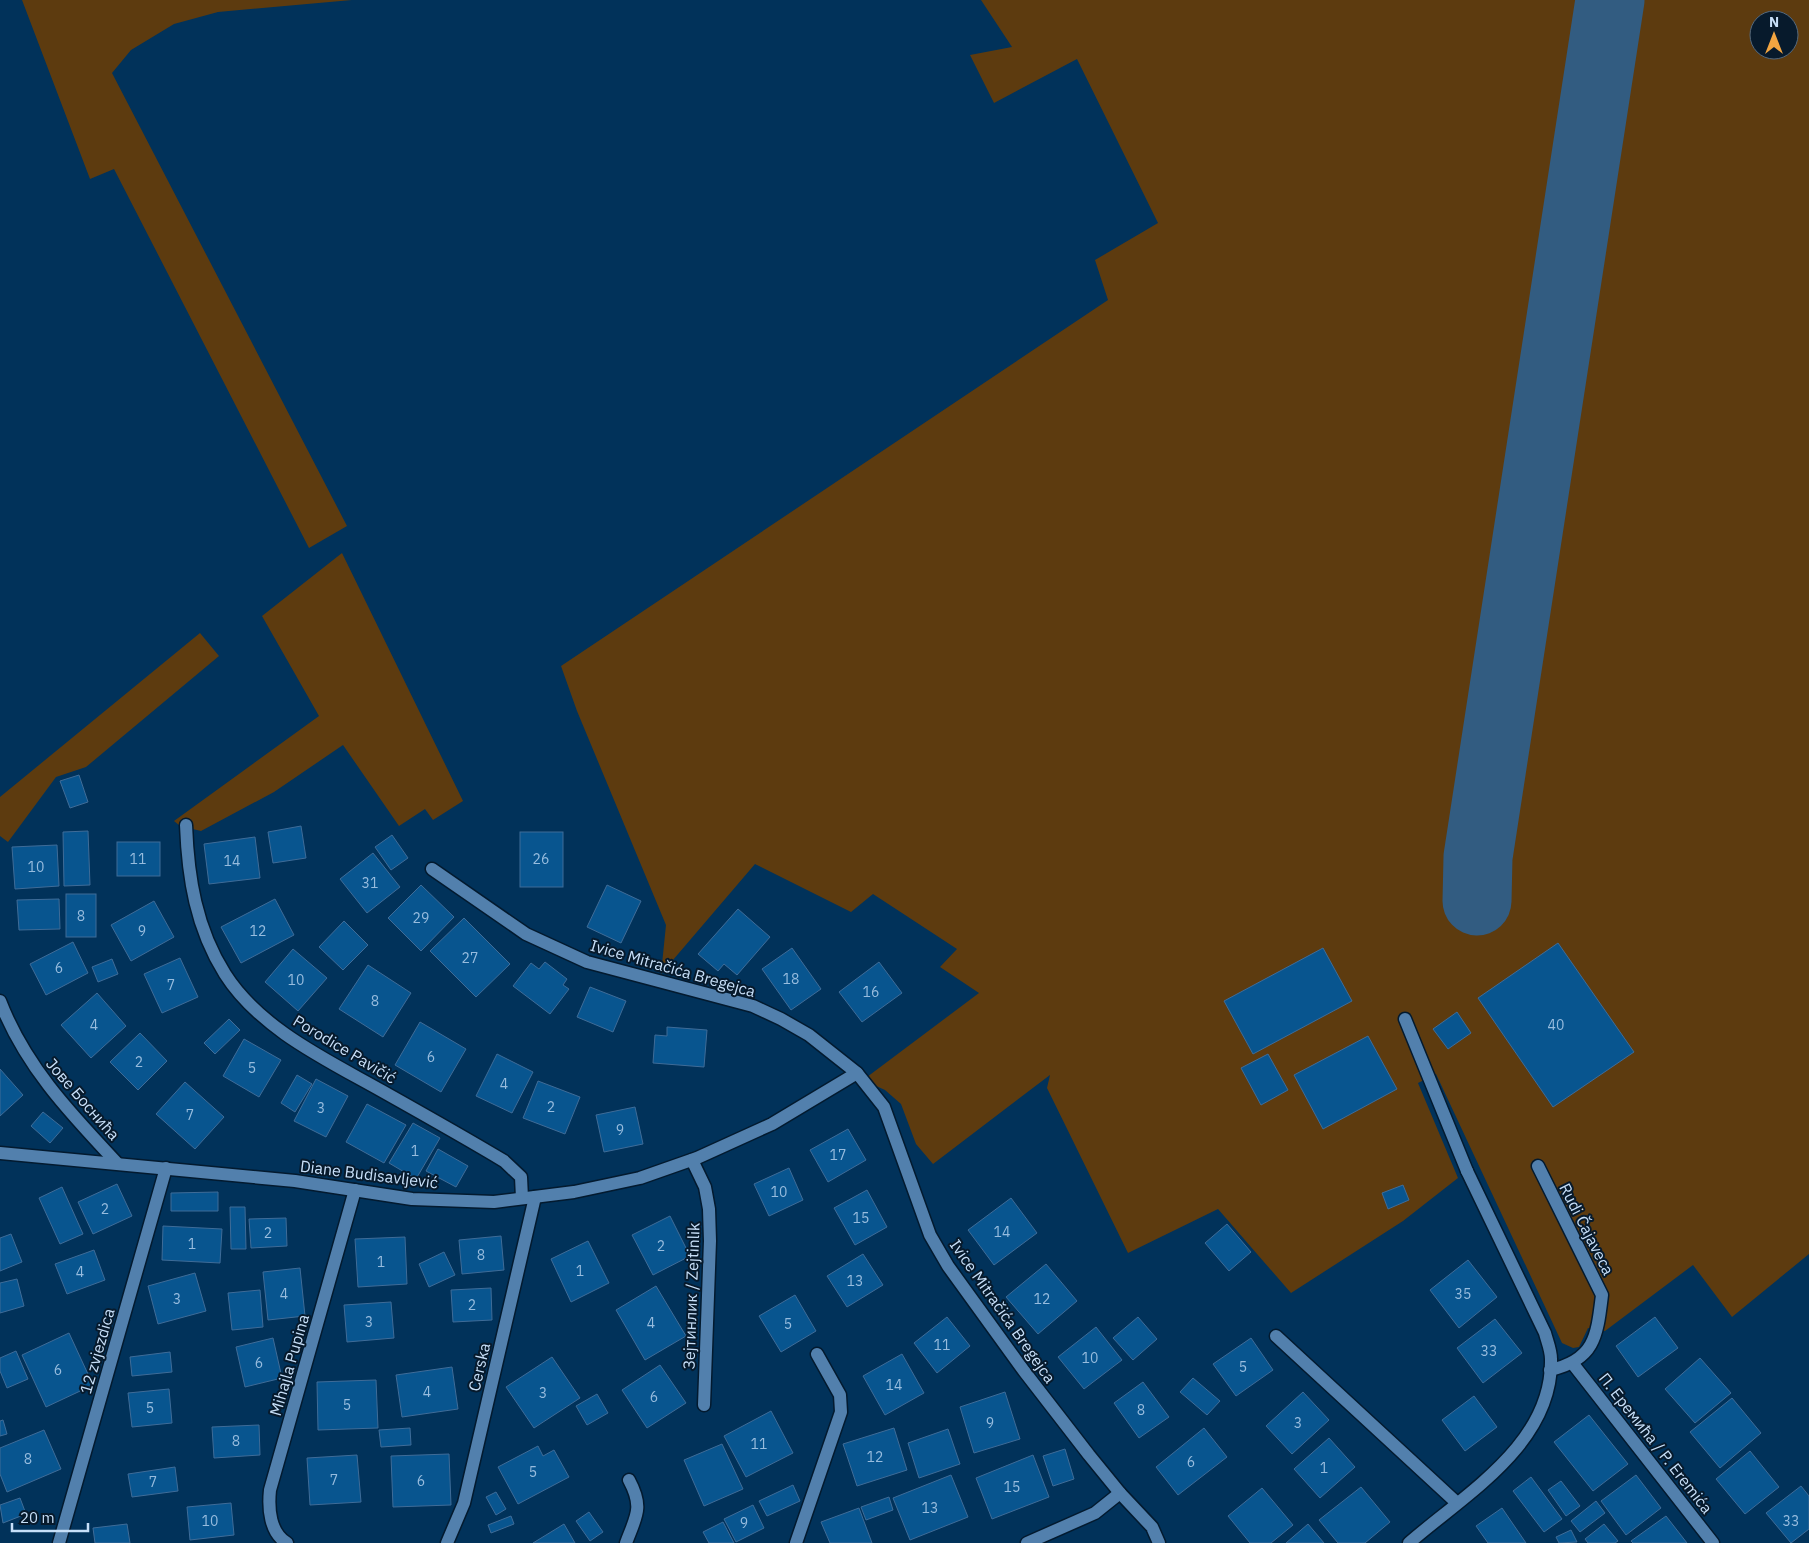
<svg xmlns="http://www.w3.org/2000/svg" width="1809" height="1543" font-family="'IBM Plex Sans',sans-serif">
<style>
.green{fill:#5d3b0f;fill-rule:evenodd}
.lines{fill:none;stroke-linecap:round;stroke-linejoin:round}
.taxiway{stroke:#325c81;stroke-width:69}
.building{fill:#08558f;stroke:#3f6c98}
.service-casing{stroke:#031a2f;stroke-width:15}
.minor-casing{stroke:#031a2f;stroke-width:15}
.service{stroke:#5280ad;stroke-width:12}
.minor{stroke:#5280ad;stroke-width:12}
.labels{text-anchor:middle;dominant-baseline:central;stroke-width:4;stroke-linejoin:round;paint-order:stroke}
.number-label{font-size:14px;fill:#97bcde}
.street-label{font-size:16px;fill:#c7dff8;stroke:#071a2c}
</style>
<rect width="100%" height="100%" fill="#01325a"/>
<g class="green">
<path d="M22 0H352L218 12 174 24 131 50 112 73 347 526 309 548 114 169 90 179Z"/>
<path d="M981 0H1809V1254L1732 1317 1693 1265 1605 1331 1588 1328 1579 1347 1573 1348 1562 1343 1436 1074 1418 1083 1458 1178 1403 1221 1291 1293 1218 1209 1128 1253 1047 1088 1050 1075 933 1164 916 1144 901 1104 885 1090 863 1080 979 993 940 967 957 949 873 894 851 912 755 864 661 974 666 925 577 711 561 666 1108 300 1095 260 1158 223 1077 59 994 103 970 55 1012 47ZM1759 20H1789V50H1759Z"/>
<path d="M342 553 463 801 433 820 425 809 399 826 343 745 274 792 201 831 180 826 174 821 319 716 262 616Z"/>
<path d="M200 633 219 656 86 767 56 777 8 842 0 836V797Z"/>
</g>
<g class="lines">
<path class="taxiway" d="M1477 901 1478 857 1610 0"/>
</g>
<g class="building">
<path d="M79 775 88 802 70 808 60 781Z"/>
<path d="M301 826 306 858 273 863 268 832Z"/>
<path d="M88 831 90 885 64 886 63 832Z"/>
<rect x="520" y="832" width="43" height="55"/>
<path d="M392 835 408 858 391 870 375 847Z"/>
<path d="M255 837 260 878 209 884 204 844Z"/>
<rect x="117" y="842" width="43" height="34"/>
<path d="M57 845 59 886 15 889 12 847Z"/>
<path d="M373 853 400 887 367 913 340 879Z"/>
<path d="M421 885 454 917 421 951 388 918Z"/>
<path d="M607 885 641 901 621 943 587 927Z"/>
<rect x="66" y="894" width="30" height="43"/>
<path d="M59 899 60 929 19 930 17 900Z"/>
<path d="M275 899 294 935 241 963 221 927Z"/>
<path d="M154 901 174 937 131 961 111 925Z"/>
<path d="M738 909 770 937 737 975 724 964 718 971 698 954Z"/>
<path d="M464 918 510 964 476 997 430 951Z"/>
<path d="M344 921 368 945 343 970 319 947Z"/>
<path d="M73 942 88 973 46 995 30 964Z"/>
<path d="M1558 943 1634 1052 1553 1107 1478 998Z"/>
<path d="M792 948 821 989 791 1010 762 969Z"/>
<path d="M1323 948 1352 1001 1253 1054 1224 1001Z"/>
<path d="M293 949 327 978 298 1011 265 982Z"/>
<path d="M180 958 198 997 162 1013 144 974Z"/>
<path d="M112 959 118 974 98 982 92 967Z"/>
<path d="M545 962 567 979 563 985 569 989 550 1014 513 986 531 963 539 969Z"/>
<path d="M879 962 902 993 862 1022 839 992Z"/>
<path d="M368 965 411 993 383 1037 339 1009Z"/>
<path d="M590 987 626 1001 613 1032 577 1017Z"/>
<path d="M97 993 126 1026 91 1058 61 1025Z"/>
<path d="M1457 1012 1471 1033 1448 1049 1433 1029Z"/>
<path d="M229 1019 240 1030 215 1054 204 1043Z"/>
<path d="M420 1022 466 1049 441 1092 395 1065Z"/>
<path d="M667 1027 707 1030 704 1067 653 1063 655 1035 667 1036Z"/>
<path d="M140 1033 167 1061 138 1090 110 1062Z"/>
<path d="M1368 1036 1397 1089 1323 1129 1294 1075Z"/>
<path d="M244 1039 281 1060 259 1097 223 1076Z"/>
<path d="M497 1054 533 1072 512 1113 476 1096Z"/>
<path d="M1268 1054 1288 1090 1261 1105 1241 1068Z"/>
<path d="M0 1069 23 1095 0 1116Z"/>
<path d="M297 1075 312 1084 295 1112 281 1103Z"/>
<path d="M316 1079 348 1096 326 1137 294 1121Z"/>
<path d="M538 1081 580 1097 565 1134 523 1118Z"/>
<path d="M185 1082 224 1117 195 1149 156 1114Z"/>
<path d="M367 1104 406 1125 384 1163 346 1142Z"/>
<path d="M635 1107 643 1144 604 1152 596 1115Z"/>
<path d="M43 1112 63 1128 50 1143 31 1126Z"/>
<path d="M413 1123 440 1138 416 1179 389 1163Z"/>
<path d="M848 1129 866 1160 828 1182 810 1150Z"/>
<path d="M438 1149 468 1166 456 1187 426 1171Z"/>
<path d="M789 1168 803 1200 769 1216 754 1184Z"/>
<path d="M117 1184 132 1216 93 1234 78 1202Z"/>
<path d="M1403 1185 1409 1200 1388 1209 1382 1193Z"/>
<path d="M62 1187 83 1234 60 1244 39 1198Z"/>
<path d="M867 1190 887 1227 855 1245 834 1208Z"/>
<path d="M218 1192V1211H171V1193Z"/>
<path d="M1011 1198 1037 1233 994 1265 968 1230Z"/>
<path d="M230 1207H245L246 1249H231Z"/>
<path d="M670 1216 690 1256 653 1275 632 1235Z"/>
<path d="M286 1218 287 1246 251 1248 249 1219Z"/>
<path d="M1227 1224 1251 1252 1229 1271 1205 1243Z"/>
<path d="M163 1226 222 1229 220 1263 162 1260Z"/>
<path d="M11 1234 22 1262 0 1271V1238Z"/>
<path d="M501 1236 504 1270 462 1274 459 1240Z"/>
<path d="M405 1237 407 1284 358 1287 355 1239Z"/>
<path d="M588 1241 609 1283 571 1302 551 1259Z"/>
<path d="M94 1250 105 1280 67 1294 55 1264Z"/>
<path d="M444 1252 455 1275 429 1287 419 1264Z"/>
<path d="M863 1254 883 1285 847 1307 827 1276Z"/>
<path d="M1468 1260 1497 1297 1459 1328 1430 1290Z"/>
<path d="M1046 1264 1077 1301 1038 1334 1006 1297Z"/>
<path d="M300 1268 305 1316 268 1320 263 1272Z"/>
<path d="M195 1273 206 1311 158 1324 148 1286Z"/>
<path d="M17 1279 24 1306 0 1313V1283Z"/>
<path d="M656 1286 686 1336 645 1360 616 1310Z"/>
<path d="M491 1288 492 1320 453 1322 451 1290Z"/>
<path d="M260 1290 263 1327 232 1330 228 1293Z"/>
<path d="M795 1295 816 1331 781 1352 759 1316Z"/>
<path d="M391 1302 394 1338 347 1342 344 1305Z"/>
<path d="M947 1317 970 1346 937 1373 914 1343Z"/>
<path d="M1138 1317 1157 1339 1133 1360 1113 1338Z"/>
<path d="M1655 1317 1678 1348 1638 1377 1616 1346Z"/>
<path d="M1495 1319 1522 1353 1483 1383 1457 1348Z"/>
<path d="M1096 1327 1122 1360 1084 1389 1058 1357Z"/>
<path d="M69 1333 93 1385 46 1407 22 1355Z"/>
<path d="M273 1338 282 1378 245 1387 236 1347Z"/>
<path d="M1251 1338 1273 1370 1236 1396 1213 1364Z"/>
<path d="M16 1351 28 1379 7 1388 0 1371V1358Z"/>
<path d="M170 1352 172 1372 132 1376 130 1357Z"/>
<path d="M902 1354 924 1393 885 1415 863 1376Z"/>
<path d="M552 1357 580 1398 534 1428 506 1387Z"/>
<path d="M1700 1358 1731 1393 1695 1423 1665 1389Z"/>
<path d="M660 1365 686 1403 647 1428 622 1390Z"/>
<path d="M452 1367 458 1409 402 1417 396 1375Z"/>
<path d="M1193 1378 1220 1401 1207 1415 1180 1392Z"/>
<path d="M376 1380 378 1428 318 1430 317 1382Z"/>
<path d="M1143 1382 1169 1417 1139 1438 1114 1403Z"/>
<path d="M169 1389 172 1423 132 1427 128 1393Z"/>
<path d="M1005 1392 1020 1439 974 1453 960 1407Z"/>
<path d="M1303 1392 1329 1420 1292 1454 1266 1426Z"/>
<path d="M597 1394 608 1413 587 1425 576 1406Z"/>
<path d="M1474 1396 1497 1427 1465 1451 1442 1420Z"/>
<path d="M1732 1398 1761 1433 1720 1468 1690 1432Z"/>
<path d="M771 1411 793 1453 746 1477 724 1436Z"/>
<path d="M1589 1415 1628 1464 1593 1491 1554 1442Z"/>
<path d="M3 1420 7 1434 0 1436V1421Z"/>
<path d="M259 1425 260 1455 214 1458 212 1427Z"/>
<path d="M410 1428 411 1445 381 1447 379 1430Z"/>
<path d="M894 1428 907 1470 857 1486 843 1444Z"/>
<path d="M1204 1428 1227 1457 1178 1495 1156 1467Z"/>
<path d="M948 1429 960 1464 919 1478 908 1443Z"/>
<path d="M44 1430 61 1469 7 1492 0 1474V1448Z"/>
<path d="M1329 1438 1355 1467 1320 1498 1294 1469Z"/>
<path d="M722 1444 743 1489 704 1506 684 1460Z"/>
<path d="M538 1446 543 1456 554 1450 569 1477 518 1504 498 1467Z"/>
<path d="M1065 1449 1074 1479 1053 1486 1043 1456Z"/>
<path d="M1750 1451 1779 1487 1745 1514 1716 1479Z"/>
<path d="M449 1454 451 1505 393 1507 391 1456Z"/>
<path d="M357 1455 361 1502 310 1505 307 1458Z"/>
<path d="M1033 1455 1049 1497 992 1519 976 1478Z"/>
<path d="M175 1467 178 1491 132 1497 128 1474Z"/>
<path d="M951 1475 968 1517 910 1540 893 1498Z"/>
<path d="M1636 1475 1661 1508 1626 1535 1601 1501Z"/>
<path d="M1531 1477 1562 1519 1544 1532 1513 1491Z"/>
<path d="M1561 1481 1580 1506 1566 1516 1548 1490Z"/>
<path d="M793 1485 800 1501 767 1516 759 1501Z"/>
<path d="M1801 1486 1809 1496V1529L1791 1543 1766 1513Z"/>
<path d="M1361 1487 1390 1522 1365 1543H1338L1319 1520Z"/>
<path d="M1262 1488 1293 1525 1271 1543H1250L1228 1516Z"/>
<path d="M496 1492 506 1509 496 1515 486 1497Z"/>
<path d="M889 1497 893 1510 866 1520 861 1507Z"/>
<path d="M20 1498 26 1514 3 1523 0 1505Z"/>
<path d="M1596 1501 1605 1513 1580 1532 1571 1521Z"/>
<path d="M231 1503 234 1535 190 1540 187 1507Z"/>
<path d="M753 1505 764 1528 736 1542 724 1519Z"/>
<path d="M859 1508 872 1543H830L821 1522Z"/>
<path d="M1502 1508 1526 1543H1488L1476 1526Z"/>
<path d="M589 1512 603 1532 590 1541 576 1521Z"/>
<path d="M511 1516 514 1524 491 1533 488 1525Z"/>
<path d="M1666 1516 1687 1543H1633L1631 1541Z"/>
<path d="M723 1522 734 1543H709L703 1532Z"/>
<path d="M127 1524 130 1543H95L93 1528Z"/>
<path d="M564 1524 575 1543H533Z"/>
<path d="M1308 1524 1324 1543H1286Z"/>
<path d="M1604 1524 1618 1541 1615 1543H1588L1585 1539Z"/>
<path d="M1571 1530 1577 1542 1559 1543 1556 1537Z"/>
</g>
<g class="lines">
<defs>
<path id="service" d="M1405 1019 1467 1171"/>
<g id="minor">
<path d="M186 825C188 878 196 928 225 974 260 1029 327 1060 382 1091 423 1114 464 1137 504 1161L521 1177 522 1198"/>
<path d="M432 869 526 934 587 962 753 1006 781 1019 809 1035 857 1073 884 1107 930 1235 948 1266 1024 1371 1089 1455 1120 1493 1152 1527 1159 1543"/>
<path d="M0 1001C25 1066 70 1113 117 1163"/>
<path d="M0 1153 295 1181 412 1199 494 1202 574 1192 640 1178 697 1158 772 1124 857 1073"/>
<path d="M692 1160 705 1187 709 1209 710 1241 704 1405"/>
<path d="M1538 1166 1602 1295C1597 1336 1595 1360 1550 1370"/>
<path d="M1276 1336 1457 1503"/>
<path d="M1573 1364 1713 1543"/>
<path d="M59 1543 166 1168"/>
<path d="M287 1543C270 1533 268 1509 270 1490L355 1190"/>
<path d="M447 1543 464 1503 535 1197"/>
<path d="M626 1543C636 1516 644 1508 629 1480"/>
<path d="M796 1543 841 1412 840 1395 817 1354"/>
<path d="M1027 1543 1095 1513 1120 1493"/>
<path d="M1409 1543C1465 1494 1553 1444 1551 1359 1551 1350 1547 1341 1545 1333L1467 1171"/>
</g>
</defs>
<use href="#service" class="service-casing"/>
<use href="#minor" class="minor-casing"/>
<use href="#service" class="service"/>
<use href="#minor" class="minor"/>
</g>
<g class="labels">
<g class="number-label">
<text x="138" y="859">11</text>
<text x="541" y="859">26</text>
<text x="232" y="861">14</text>
<text x="36" y="867">10</text>
<text x="370" y="883">31</text>
<text x="81" y="916">8</text>
<text x="421" y="918">29</text>
<text x="142" y="931">9</text>
<text x="258" y="931">12</text>
<text x="470" y="958">27</text>
<text x="59" y="968">6</text>
<text x="791" y="979">18</text>
<text x="296" y="980">10</text>
<text x="171" y="985">7</text>
<text x="871" y="992">16</text>
<text x="375" y="1001">8</text>
<text x="94" y="1025">4</text>
<text x="1556" y="1025">40</text>
<text x="431" y="1057">6</text>
<text x="139" y="1062">2</text>
<text x="252" y="1068">5</text>
<text x="504" y="1084">4</text>
<text x="551" y="1107">2</text>
<text x="321" y="1108">3</text>
<text x="190" y="1115">7</text>
<text x="620" y="1130">9</text>
<text x="415" y="1151">1</text>
<text x="838" y="1155">17</text>
<text x="779" y="1192">10</text>
<text x="105" y="1209">2</text>
<text x="861" y="1218">15</text>
<text x="1002" y="1232">14</text>
<text x="268" y="1233">2</text>
<text x="192" y="1244">1</text>
<text x="661" y="1246">2</text>
<text x="481" y="1255">8</text>
<text x="381" y="1262">1</text>
<text x="580" y="1271">1</text>
<text x="80" y="1272">4</text>
<text x="855" y="1281">13</text>
<text x="284" y="1294">4</text>
<text x="1463" y="1294">35</text>
<text x="177" y="1299">3</text>
<text x="1042" y="1299">12</text>
<text x="472" y="1305">2</text>
<text x="369" y="1322">3</text>
<text x="651" y="1323">4</text>
<text x="788" y="1324">5</text>
<text x="942" y="1345">11</text>
<text x="1489" y="1351">33</text>
<text x="1090" y="1358">10</text>
<text x="259" y="1363">6</text>
<text x="1243" y="1367">5</text>
<text x="58" y="1370">6</text>
<text x="894" y="1385">14</text>
<text x="427" y="1392">4</text>
<text x="543" y="1393">3</text>
<text x="654" y="1397">6</text>
<text x="347" y="1405">5</text>
<text x="150" y="1408">5</text>
<text x="1141" y="1410">8</text>
<text x="990" y="1423">9</text>
<text x="1298" y="1423">3</text>
<text x="236" y="1441">8</text>
<text x="759" y="1444">11</text>
<text x="875" y="1457">12</text>
<text x="28" y="1459">8</text>
<text x="1191" y="1462">6</text>
<text x="1324" y="1468">1</text>
<text x="533" y="1472">5</text>
<text x="334" y="1480">7</text>
<text x="421" y="1481">6</text>
<text x="153" y="1482">7</text>
<text x="1012" y="1487">15</text>
<text x="930" y="1508">13</text>
<text x="210" y="1521">10</text>
<text x="1791" y="1521">33</text>
<text x="744" y="1523">9</text>
</g>
<g class="street-label">
<text transform="translate(673 968) rotate(16)">Ivice Mitračića Bregejca</text>
<text transform="translate(345 1049) rotate(31)">Porodice Pavičić</text>
<text transform="translate(83 1099) rotate(49)">Јове Боснића</text>
<text transform="translate(369 1174) rotate(7)">Diane Budisavljević</text>
<text transform="translate(1587 1229) rotate(63)">Rudi Čajaveca</text>
<text transform="translate(691 1296) rotate(-88)">Зејтинлик / Zejtinlik</text>
<text transform="translate(1003 1311) rotate(55)">Ivice Mitračića Bregejca</text>
<text transform="translate(97 1351) rotate(-74)">12 zvjezdica</text>
<text transform="translate(289 1365) rotate(-74)">Mihajla Pupina</text>
<text transform="translate(479 1367) rotate(-77)">Cerska</text>
<text transform="translate(1656 1443) rotate(52)">П. Еремића / P. Eremića</text>
</g>
</g>
<g transform="translate(1774 35)"><circle r="24" fill="#071a2c" stroke="#54697e"/>
<path d="M0-4L9 19L0 12L-9 19Z" fill="#f2a541"/>
<text y="-8" font-size="14" font-weight="bold" text-anchor="middle" fill="#c7dff8">N</text>
</g>
<path d="M12 1523v8h76v-8" fill="none" stroke="#c7dff8" stroke-width="2.5"/>
<text x="20" y="1523" font-size="15" fill="#c7dff8" stroke="#071a2c" stroke-width="4" paint-order="stroke">20 m</text>
</svg>
